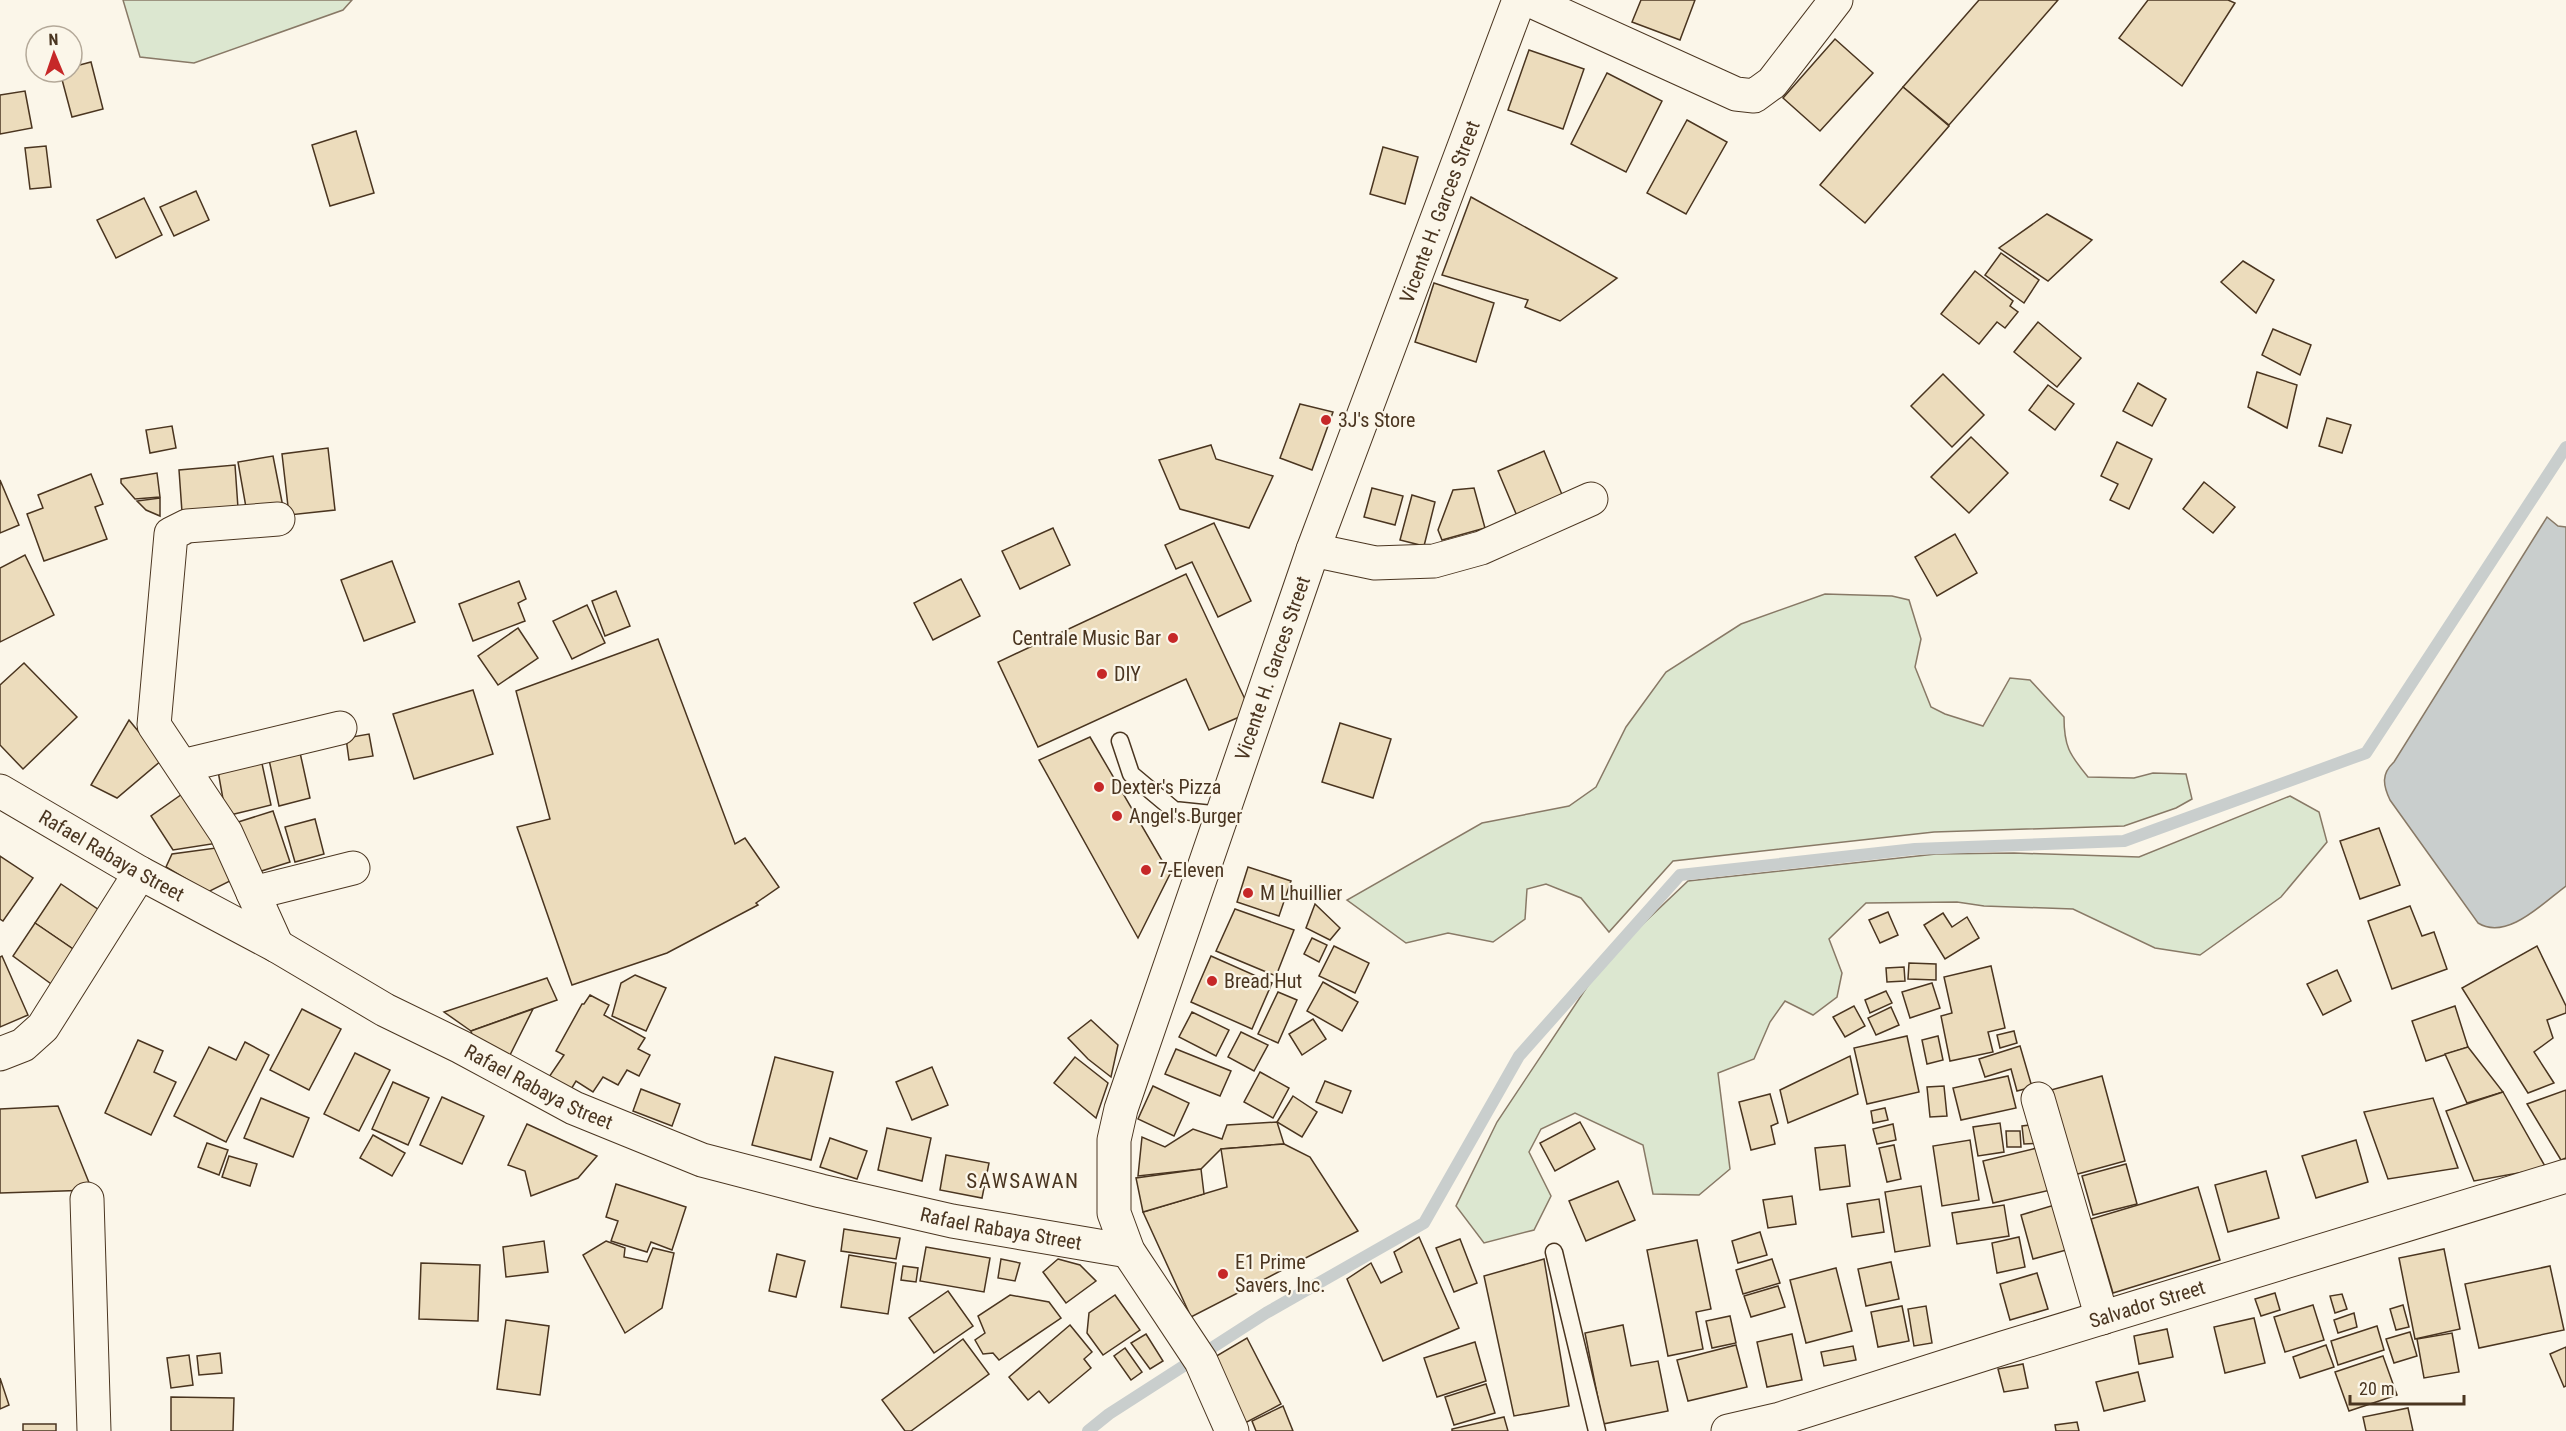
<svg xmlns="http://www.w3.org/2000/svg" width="2566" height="1431" font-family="'Roboto Condensed',sans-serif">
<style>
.green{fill:#dce7d0;stroke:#887966;stroke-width:1.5}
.water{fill:#c9cecd;stroke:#887966;stroke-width:1.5}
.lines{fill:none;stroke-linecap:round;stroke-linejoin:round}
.stream{stroke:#c9cecd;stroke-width:12}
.building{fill:#ecdcbc;stroke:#4a3520;stroke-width:1.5}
.service-casing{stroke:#4a3520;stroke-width:19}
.minor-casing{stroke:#4a3520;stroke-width:35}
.tertiary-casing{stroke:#4a3520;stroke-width:35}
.service{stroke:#fbf6e9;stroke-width:16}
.minor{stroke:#fbf6e9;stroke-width:33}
.tertiary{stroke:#fbf6e9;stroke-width:33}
.poi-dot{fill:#c62828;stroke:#fbf6e9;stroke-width:2}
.labels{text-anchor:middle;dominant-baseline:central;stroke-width:4.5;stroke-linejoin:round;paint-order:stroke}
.street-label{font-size:20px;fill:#4a3520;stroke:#fbf6e9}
.poi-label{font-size:20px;fill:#4a3520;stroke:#fbf6e9;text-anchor:start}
.neighbourhood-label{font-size:21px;letter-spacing:1.5px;fill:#4a3520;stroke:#fbf6e9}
</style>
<rect width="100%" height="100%" fill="#fbf6e9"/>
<g class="green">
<path d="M123 0H352L343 10 194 63 140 57Z"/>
<path d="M1825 594 1892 596 1909 600 1921 639 1915 667 1931 707 1945 714 1983 726 2010 678 2030 680 2064 717C2064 746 2069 754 2088 777L2134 778 2153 773 2186 774 2192 799 2176 808 2124 826 1934 832 1673 861 1609 932 1581 898 1546 884 1527 889 1525 919 1493 942 1448 933 1406 943 1347 900 1482 823 1569 806 1596 787 1626 727 1666 672 1741 624Z"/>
<path d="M2290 796 2319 812 2327 842 2281 897 2200 955 2155 948 2073 909 1984 906 1957 902 1866 903 1829 939 1842 973 1837 997 1813 1015 1785 1001 1770 1022 1754 1059 1718 1073 1730 1169 1699 1195 1653 1194 1643 1145 1575 1113 1541 1129 1529 1152 1551 1196 1534 1230 1484 1243 1456 1206 1497 1122 1605 960 1688 881 1936 854 2014 853 2139 857Z"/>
</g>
<path class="water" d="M2547 517 2558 526 2566 527V886C2543 903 2507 941 2478 923L2390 800C2383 785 2381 774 2394 762Z"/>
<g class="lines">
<path class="stream" d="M1088 1431 1109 1414 1266 1313 1424 1223 1519 1056 1680 875 1915 849 2124 841 2366 753 2566 447"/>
</g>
<g class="building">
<path d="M1641 0H1695L1680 40 1632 22Z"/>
<path d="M1979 0H2058L1949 125 1903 87Z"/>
<path d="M2148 0H2228L2235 3 2182 86 2119 38Z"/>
<path d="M1835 39 1873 73 1820 131 1783 98Z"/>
<path d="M1529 50 1584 69 1563 129 1508 110Z"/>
<path d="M91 62 103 109 72 117 60 72H72V67Z"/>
<path d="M1607 73 1662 101 1626 172 1571 144Z"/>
<path d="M1903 87 1949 126 1865 223 1820 185Z"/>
<path d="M25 91 32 128 0 134V95Z"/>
<path d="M1687 120 1727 142 1686 214 1647 193Z"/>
<path d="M356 131 374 193 330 206 312 145Z"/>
<path d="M46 146 51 187 30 189 25 148Z"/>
<path d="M1383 147 1418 157 1405 204 1370 194Z"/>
<path d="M196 191 209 220 174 236 160 207Z"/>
<path d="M1471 197 1617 278 1560 321 1525 307 1528 300 1442 275Z"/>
<path d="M144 198 162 235 116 258 97 220Z"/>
<path d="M2047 214 2092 240 2048 281 1999 248Z"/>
<path d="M2001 253 2039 280 2024 303 1985 275Z"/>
<path d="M2243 261 2274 280 2256 313 2221 282Z"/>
<path d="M1975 271 2013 301 2010 306 2018 312 2005 328 1997 322 1979 344 1941 314Z"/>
<path d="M1434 283 1494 303 1476 362 1415 342Z"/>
<path d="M2038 322 2081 358 2057 387 2014 352Z"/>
<path d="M2273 329 2311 345 2300 375 2262 355Z"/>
<path d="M2257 372 2297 385 2287 428 2248 407Z"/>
<path d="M1943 374 1984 415 1952 447 1911 406Z"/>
<path d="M2138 383 2166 399 2152 426 2123 411Z"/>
<path d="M2048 385 2074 404 2055 430 2029 410Z"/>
<path d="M1300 404 1333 412 1312 470 1280 458Z"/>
<path d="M2327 418 2351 425 2342 453 2319 446Z"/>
<path d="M172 426 176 448 150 453 146 430Z"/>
<path d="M1971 437 2008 473 1969 513 1931 477Z"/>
<path d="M2117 442 2152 459 2129 509 2110 500 2118 484 2101 476Z"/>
<path d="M1211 445 1216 459 1273 476 1249 528 1180 509 1159 460Z"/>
<path d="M328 448 335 510 289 515 282 454Z"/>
<path d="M1544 451 1563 497 1517 516 1498 471Z"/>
<path d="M273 456 283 507 247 513 238 462Z"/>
<path d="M235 465 238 508 182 512 179 470Z"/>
<path d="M157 473 160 497 135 499 121 483V479Z"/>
<path d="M91 474 103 504 95 507 107 539 44 561 27 514 43 508 38 495Z"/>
<path d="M0 480 19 525 0 533Z"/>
<path d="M2204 482 2235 507 2213 533 2183 509Z"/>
<path d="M1372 488 1403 496 1395 525 1364 517Z"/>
<path d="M1474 488 1485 528 1442 540 1438 530 1453 490Z"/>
<path d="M1412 495 1435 502 1424 546 1400 540Z"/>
<path d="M160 498V516L146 510 137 501Z"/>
<path d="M1214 523 1251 601 1218 617 1192 562 1176 569 1165 545Z"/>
<path d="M1053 528 1070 565 1020 589 1002 551Z"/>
<path d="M1955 534 1977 573 1937 596 1915 557Z"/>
<path d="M25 555 54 615 0 642V568Z"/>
<path d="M392 561 415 622 364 641 341 580Z"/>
<path d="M1186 574 1251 712 1209 730 1186 679 1038 747 998 662Z"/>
<path d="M961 579 980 616 933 640 914 603Z"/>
<path d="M519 581 526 599 518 603 525 621 473 641 459 604Z"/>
<path d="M616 591 630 626 605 636 592 601Z"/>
<path d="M587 605 605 643 572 659 553 621Z"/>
<path d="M518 628 538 658 498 685 478 656Z"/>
<path d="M658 639 735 844 745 838 779 887 756 903 758 905 667 953 572 985 517 827 550 819 516 691Z"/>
<path d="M24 663 77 717 23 769 0 745V685Z"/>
<path d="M473 690 493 754 414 779 393 714Z"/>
<path d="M129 720 162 760 117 798 91 785Z"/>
<path d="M1340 723 1391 739 1373 798 1322 782Z"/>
<path d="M369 734 373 756 349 760 346 738Z"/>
<path d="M1090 737 1170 874 1138 938 1039 760Z"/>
<path d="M299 748 310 798 279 806 268 755Z"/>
<path d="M261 759 271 805 226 816 218 771Z"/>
<path d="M185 792 218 843 173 850 151 816Z"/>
<path d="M273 811 290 862 252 874 235 823Z"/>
<path d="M315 819 324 854 295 862 285 827Z"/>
<path d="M2379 828 2400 885 2360 899 2340 841Z"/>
<path d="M216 848 230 881 208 892 166 867 172 854Z"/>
<path d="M0 856 33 878 3 921 0 919Z"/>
<path d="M1248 867 1291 881 1279 916 1237 902Z"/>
<path d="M61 884 102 912 76 951 35 923Z"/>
<path d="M1315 904 1340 928 1330 940 1306 928Z"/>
<path d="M2410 906 2422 936 2434 932 2447 969 2392 989 2368 921Z"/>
<path d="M1235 909 1294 930 1276 976 1216 951Z"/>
<path d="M1888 912 1898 935 1880 943 1869 920Z"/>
<path d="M1943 913 1952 927 1967 917 1979 938 1945 959 1924 925Z"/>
<path d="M35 923 76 951 54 986 13 956Z"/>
<path d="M1312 938 1327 945 1319 962 1304 954Z"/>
<path d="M1334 946 1369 963 1355 993 1319 976Z"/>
<path d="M2537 946 2566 1006V1013L2547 1020 2553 1038 2534 1052 2554 1083 2528 1093 2462 988Z"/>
<path d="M2 956 28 1015 0 1027V957Z"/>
<path d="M1211 956 1272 983 1252 1029 1191 1002Z"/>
<path d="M1909 963 1936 964V980L1908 979Z"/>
<path d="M1991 966 2005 1028 1988 1032 1993 1052 1950 1061 1941 1016 1952 1013 1944 977Z"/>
<path d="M1904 967 1905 981 1887 982 1886 968Z"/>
<path d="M2337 970 2351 1001 2323 1015 2307 984Z"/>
<path d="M635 975 666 988 646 1031 612 1016 621 983Z"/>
<path d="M547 978 557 1000 471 1031 444 1012Z"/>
<path d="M1323 982 1358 1002 1342 1031 1307 1011Z"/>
<path d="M1932 983 1940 1008 1910 1018 1902 992Z"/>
<path d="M1886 991 1892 1003 1870 1013 1865 1000Z"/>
<path d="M1278 992 1297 1000 1278 1043 1258 1034Z"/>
<path d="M590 995 609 1005 604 1015 645 1038 638 1049 650 1055 639 1076 627 1070 618 1085 603 1077 593 1092 576 1081 570 1091 549 1077 564 1055 556 1051 582 1004H584Z"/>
<path d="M1854 1006 1865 1026 1845 1037 1833 1017Z"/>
<path d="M2455 1006 2468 1047 2426 1061 2412 1021Z"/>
<path d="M1891 1007 1899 1025 1876 1035 1868 1018Z"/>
<path d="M302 1009 341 1029 309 1090 270 1070Z"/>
<path d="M533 1009 509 1057 473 1039 471 1031Z"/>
<path d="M1192 1012 1229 1030 1216 1056 1179 1037Z"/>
<path d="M1313 1019 1326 1039 1302 1055 1289 1034Z"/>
<path d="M1091 1020 1118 1045 1111 1077 1088 1059 1068 1038Z"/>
<path d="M2014 1031 2017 1043 2000 1048 1997 1035Z"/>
<path d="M1241 1032 1268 1045 1254 1071 1228 1057Z"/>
<path d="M1907 1036 1919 1092 1867 1104 1854 1048Z"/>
<path d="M1938 1036 1943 1060 1927 1064 1922 1040Z"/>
<path d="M138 1040 163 1051 154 1072 176 1082 151 1135 105 1113Z"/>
<path d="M245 1042 269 1055 226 1142 174 1116 209 1047 236 1060Z"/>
<path d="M2020 1046 2032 1087 2017 1091 2011 1069 1985 1077 1979 1059Z"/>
<path d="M2468 1047 2503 1092 2467 1103 2445 1054Z"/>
<path d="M1176 1049 1231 1071 1220 1096 1165 1074Z"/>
<path d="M355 1053 390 1070 359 1131 324 1114Z"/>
<path d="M1850 1056 1858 1094 1788 1123 1780 1090Z"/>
<path d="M775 1057 833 1072 811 1160 752 1145Z"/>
<path d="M1075 1057 1108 1083 1096 1118 1054 1083Z"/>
<path d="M932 1067 948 1105 912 1120 896 1082Z"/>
<path d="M1260 1072 1289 1088 1273 1118 1244 1102Z"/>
<path d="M2008 1076 2016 1108 1961 1120 1953 1088Z"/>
<path d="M2102 1076 2125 1161 2074 1175 2051 1090Z"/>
<path d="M1325 1081 1351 1091 1342 1113 1316 1102Z"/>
<path d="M393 1082 429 1098 408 1145 372 1129Z"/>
<path d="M1153 1086 1189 1103 1174 1136 1138 1119Z"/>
<path d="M1944 1086 1947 1116 1930 1117 1927 1087Z"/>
<path d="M641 1089 680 1104 672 1126 633 1111Z"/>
<path d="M2566 1090V1158L2561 1160 2527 1104Z"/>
<path d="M2503 1092 2546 1168 2474 1181 2446 1111Z"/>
<path d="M1770 1094 1778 1123 1771 1126 1775 1144 1751 1150 1739 1102Z"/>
<path d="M1293 1096 1317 1112 1302 1137 1277 1122Z"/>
<path d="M442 1097 484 1116 462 1164 420 1145Z"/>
<path d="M261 1098 309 1118 293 1157 244 1138Z"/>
<path d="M2433 1098 2458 1168 2388 1179 2364 1112Z"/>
<path d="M58 1106 92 1190 0 1193V1109Z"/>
<path d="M1885 1108 1888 1120 1873 1123 1871 1111Z"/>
<path d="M1277 1122 1284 1144 1221 1149 1201 1169 1138 1176 1142 1137 1165 1147 1193 1129 1222 1139 1227 1125Z"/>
<path d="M1580 1122 1595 1149 1555 1171 1540 1143Z"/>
<path d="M2000 1123 2004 1152 1978 1156 1973 1127Z"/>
<path d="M527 1124 597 1156 578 1178 531 1196 525 1171 508 1165Z"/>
<path d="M1893 1124 1896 1140 1877 1144 1873 1129Z"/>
<path d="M2039 1124 2041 1143 2024 1144 2022 1126Z"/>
<path d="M887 1128 931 1138 922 1181 878 1170Z"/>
<path d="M2006 1131H2020L2021 1147H2007Z"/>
<path d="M373 1135 405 1153 392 1176 360 1158Z"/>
<path d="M830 1138 867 1151 857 1179 820 1167Z"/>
<path d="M1970 1140 1979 1200 1942 1206 1933 1146Z"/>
<path d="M2356 1140 2368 1182 2316 1198 2302 1156Z"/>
<path d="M207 1143 228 1150 219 1175 198 1167Z"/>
<path d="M1284 1144 1310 1157 1358 1231 1191 1317 1143 1212 1227 1187 1221 1149Z"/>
<path d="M1845 1145 1850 1186 1820 1190 1815 1148Z"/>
<path d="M1894 1145 1901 1179 1887 1182 1879 1148Z"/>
<path d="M2045 1146 2055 1189 1993 1203 1983 1161Z"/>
<path d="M946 1155 989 1163 982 1198 940 1190Z"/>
<path d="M229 1156 257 1164 250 1186 222 1177Z"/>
<path d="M2126 1164 2137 1204 2093 1215 2082 1176Z"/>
<path d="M1201 1169 1204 1194 1143 1212 1136 1178Z"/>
<path d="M2266 1171 2279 1218 2228 1232 2215 1185Z"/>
<path d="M1618 1181 1635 1220 1586 1241 1569 1201Z"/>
<path d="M616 1184 686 1207 672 1250 651 1242 647 1252 611 1241 618 1221 606 1217Z"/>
<path d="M1921 1186 1930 1246 1895 1252 1885 1192Z"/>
<path d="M2198 1187 2220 1260 2113 1293 2091 1219Z"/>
<path d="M1792 1196 1796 1224 1768 1228 1763 1200Z"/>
<path d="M1879 1199 1884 1232 1852 1237 1847 1204Z"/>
<path d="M2058 1204 2070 1249 2033 1259 2021 1215Z"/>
<path d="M2004 1205 2009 1236 1957 1244 1952 1213Z"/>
<path d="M844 1229 900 1238 896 1259 841 1251Z"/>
<path d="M1760 1232 1767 1255 1738 1263 1732 1241Z"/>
<path d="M1419 1237 1459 1328 1383 1361 1347 1279 1371 1263 1381 1283 1402 1272 1394 1252Z"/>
<path d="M2019 1237 2025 1267 1997 1273 1992 1243Z"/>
<path d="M1460 1239 1477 1283 1454 1292 1436 1248Z"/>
<path d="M1697 1240 1711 1309 1696 1312 1703 1349 1668 1356 1647 1250Z"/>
<path d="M544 1241 548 1272 506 1277 503 1247Z"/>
<path d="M606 1241 625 1248 624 1257 647 1262 653 1248 674 1253 662 1308 625 1333 583 1255Z"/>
<path d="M926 1247 990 1258 984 1292 920 1281Z"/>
<path d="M2444 1249 2460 1329 2415 1339 2399 1258Z"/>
<path d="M777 1254 805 1261 796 1297 769 1291Z"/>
<path d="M849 1255 896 1263 888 1314 841 1307Z"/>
<path d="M1001 1259 1020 1263 1015 1281 998 1278Z"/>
<path d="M1058 1259 1080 1265 1096 1281 1066 1303 1043 1272Z"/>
<path d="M1544 1259 1569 1406 1514 1416 1484 1276Z"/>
<path d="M1772 1259 1780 1283 1743 1294 1736 1270Z"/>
<path d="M1891 1262 1899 1299 1866 1306 1858 1269Z"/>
<path d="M421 1263 480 1265 478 1321 419 1319Z"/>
<path d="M903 1266 918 1268 916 1282 901 1280Z"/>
<path d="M2550 1266 2564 1330 2479 1348 2465 1284Z"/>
<path d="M1836 1268 1852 1331 1806 1343 1790 1280Z"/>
<path d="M2037 1273 2048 1309 2010 1320 2000 1284Z"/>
<path d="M1778 1286 1785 1307 1751 1317 1744 1296Z"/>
<path d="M948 1291 973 1326 934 1353 909 1318Z"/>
<path d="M2275 1293 2280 1310 2261 1316 2255 1299Z"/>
<path d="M2342 1294 2347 1309 2335 1313 2330 1296Z"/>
<path d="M1010 1295 1049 1302 1061 1318 999 1360 993 1353 983 1354 975 1340 985 1333 978 1316Z"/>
<path d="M1115 1295 1140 1330 1103 1355 1087 1333 1089 1313Z"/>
<path d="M2313 1305 2324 1340 2285 1352 2274 1317Z"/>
<path d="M2403 1305 2409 1327 2396 1330 2390 1309Z"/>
<path d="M1902 1306 1909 1341 1878 1347 1871 1312Z"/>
<path d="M1926 1306 1932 1343 1914 1346 1908 1309Z"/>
<path d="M2354 1313 2357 1327 2338 1333 2334 1320Z"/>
<path d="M1730 1316 1736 1343 1712 1348 1706 1321Z"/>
<path d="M2254 1318 2265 1363 2225 1373 2214 1327Z"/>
<path d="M506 1320 549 1326 540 1395 497 1389Z"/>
<path d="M1070 1325 1092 1352 1084 1359 1091 1368 1049 1403 1039 1391 1028 1400 1009 1377Z"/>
<path d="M1623 1325 1631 1366 1658 1361 1668 1411 1603 1424 1585 1333Z"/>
<path d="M2377 1326 2384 1350 2338 1365 2331 1341Z"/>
<path d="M2167 1329 2173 1357 2139 1364 2134 1336Z"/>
<path d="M2410 1332 2417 1356 2394 1363 2386 1339Z"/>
<path d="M2452 1333 2459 1372 2424 1378 2417 1339Z"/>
<path d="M1146 1334 1163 1361 1150 1369 1131 1343Z"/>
<path d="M1792 1334 1802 1380 1767 1387 1757 1342Z"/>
<path d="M1247 1338 1281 1404 1245 1423 1213 1358Z"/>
<path d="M963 1339 989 1374 911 1431H905L882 1400Z"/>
<path d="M1475 1342 1486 1381 1437 1397 1424 1358Z"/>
<path d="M1736 1345 1747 1387 1688 1401 1677 1360Z"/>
<path d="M2326 1345 2334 1367 2300 1378 2293 1357Z"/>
<path d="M1853 1346 1856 1360 1824 1366 1821 1352Z"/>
<path d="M2566 1347V1386L2564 1387 2550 1354Z"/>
<path d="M1125 1348 1142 1372 1131 1380 1114 1356Z"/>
<path d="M220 1353 222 1373 199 1375 197 1356Z"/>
<path d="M189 1355 193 1385 171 1388 167 1358Z"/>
<path d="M2383 1356 2397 1395 2349 1411 2335 1372Z"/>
<path d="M2023 1364 2028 1388 2004 1392 1998 1369Z"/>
<path d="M2138 1372 2145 1401 2104 1411 2096 1382Z"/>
<path d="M0 1378 9 1405 0 1409Z"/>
<path d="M1486 1384 1495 1413 1454 1425 1445 1397Z"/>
<path d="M171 1397 234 1398 233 1431H171Z"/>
<path d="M1283 1406 1293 1431H1256L1252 1421Z"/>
<path d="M2408 1408 2413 1431H2366L2363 1417Z"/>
<path d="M1504 1417 1508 1431H1452V1429Z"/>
<path d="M2077 1422 2079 1431H2056L2055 1425Z"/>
<rect x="23" y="1424" width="33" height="7"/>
</g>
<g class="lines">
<defs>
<g id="service">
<path d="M1120 741 1131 774 1174 810 1222 815"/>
<path d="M1554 1252 1597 1431"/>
</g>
<g id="minor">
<path d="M1529 0 1736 94 1754 96 1772 83 1836 0"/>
<path d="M1313 550 1375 563 1434 561 1481 548 1591 499"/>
<path d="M182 766 340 728"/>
<path d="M253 893 353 868"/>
<path d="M277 946 226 833 154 725 171 534 187 526 278 519"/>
<path d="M0 1054 23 1045 43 1027 140 873"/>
<path d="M2038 1099 2102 1318"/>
<path d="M87 1199 94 1431"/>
<path id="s1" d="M1728 1431 1780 1419 2003 1348 2566 1176"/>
</g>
<g id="tertiary">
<path id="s2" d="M0 791 140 873 277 946 385 1010 461 1047 574 1108 702 1160 821 1191 952 1221 1128 1251"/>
<path id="s3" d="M1232 1431 1201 1361 1128 1251 1114 1213V1140L1121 1109 1313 550 1519 0"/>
</g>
</defs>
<use href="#service" class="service-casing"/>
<use href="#minor" class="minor-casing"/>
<use href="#tertiary" class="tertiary-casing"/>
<use href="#service" class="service"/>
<use href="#minor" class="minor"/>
<use href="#tertiary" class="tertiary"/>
</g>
<g class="poi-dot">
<circle cx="1326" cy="420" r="6"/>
<circle cx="1173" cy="638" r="6"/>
<circle cx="1102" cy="674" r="6"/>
<circle cx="1099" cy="787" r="6"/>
<circle cx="1117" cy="816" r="6"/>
<circle cx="1146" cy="870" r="6"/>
<circle cx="1248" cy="893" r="6"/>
<circle cx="1212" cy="981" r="6"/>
<circle cx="1223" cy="1274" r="6"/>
</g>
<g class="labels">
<g class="street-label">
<text stroke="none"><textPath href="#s3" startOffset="1306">Vicente H. Garces Street</textPath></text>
<text stroke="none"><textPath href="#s3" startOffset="820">Vicente H. Garces Street</textPath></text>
<text stroke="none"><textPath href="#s2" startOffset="129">Rafael Rabaya Street</textPath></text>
<text stroke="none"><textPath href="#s2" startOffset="615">Rafael Rabaya Street</textPath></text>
<text stroke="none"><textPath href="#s2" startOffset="1101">Rafael Rabaya Street</textPath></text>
<text stroke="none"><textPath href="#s1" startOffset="438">Salvador Street</textPath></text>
</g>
<g class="poi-label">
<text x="1338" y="420">3J's Store</text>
<text x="1161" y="638" text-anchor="end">Centrale Music Bar</text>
<text x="1114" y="674">DIY</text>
<text x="1111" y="787">Dexter's Pizza</text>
<text x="1129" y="816">Angel's Burger</text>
<text x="1158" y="870">7-Eleven</text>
<text x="1260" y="893">M Lhuillier</text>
<text x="1224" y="981">Bread Hut</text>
<text x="1235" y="1262">E1 Prime<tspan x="1235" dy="23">Savers, Inc.</tspan></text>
</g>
<g class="neighbourhood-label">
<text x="1023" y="1181">SAWSAWAN</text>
</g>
</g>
<g transform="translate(54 54) rotate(358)"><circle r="28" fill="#fbf6e9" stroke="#b4a999" stroke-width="1.5"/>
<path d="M0-4.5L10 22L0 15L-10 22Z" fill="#c62828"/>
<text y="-9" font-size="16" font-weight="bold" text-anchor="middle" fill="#4a3520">N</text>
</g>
<path d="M2350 1395v9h114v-9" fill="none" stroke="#4a3520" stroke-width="3"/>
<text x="2359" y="1395" font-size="18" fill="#4a3520" stroke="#fbf6e9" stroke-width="4.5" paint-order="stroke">20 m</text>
</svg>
